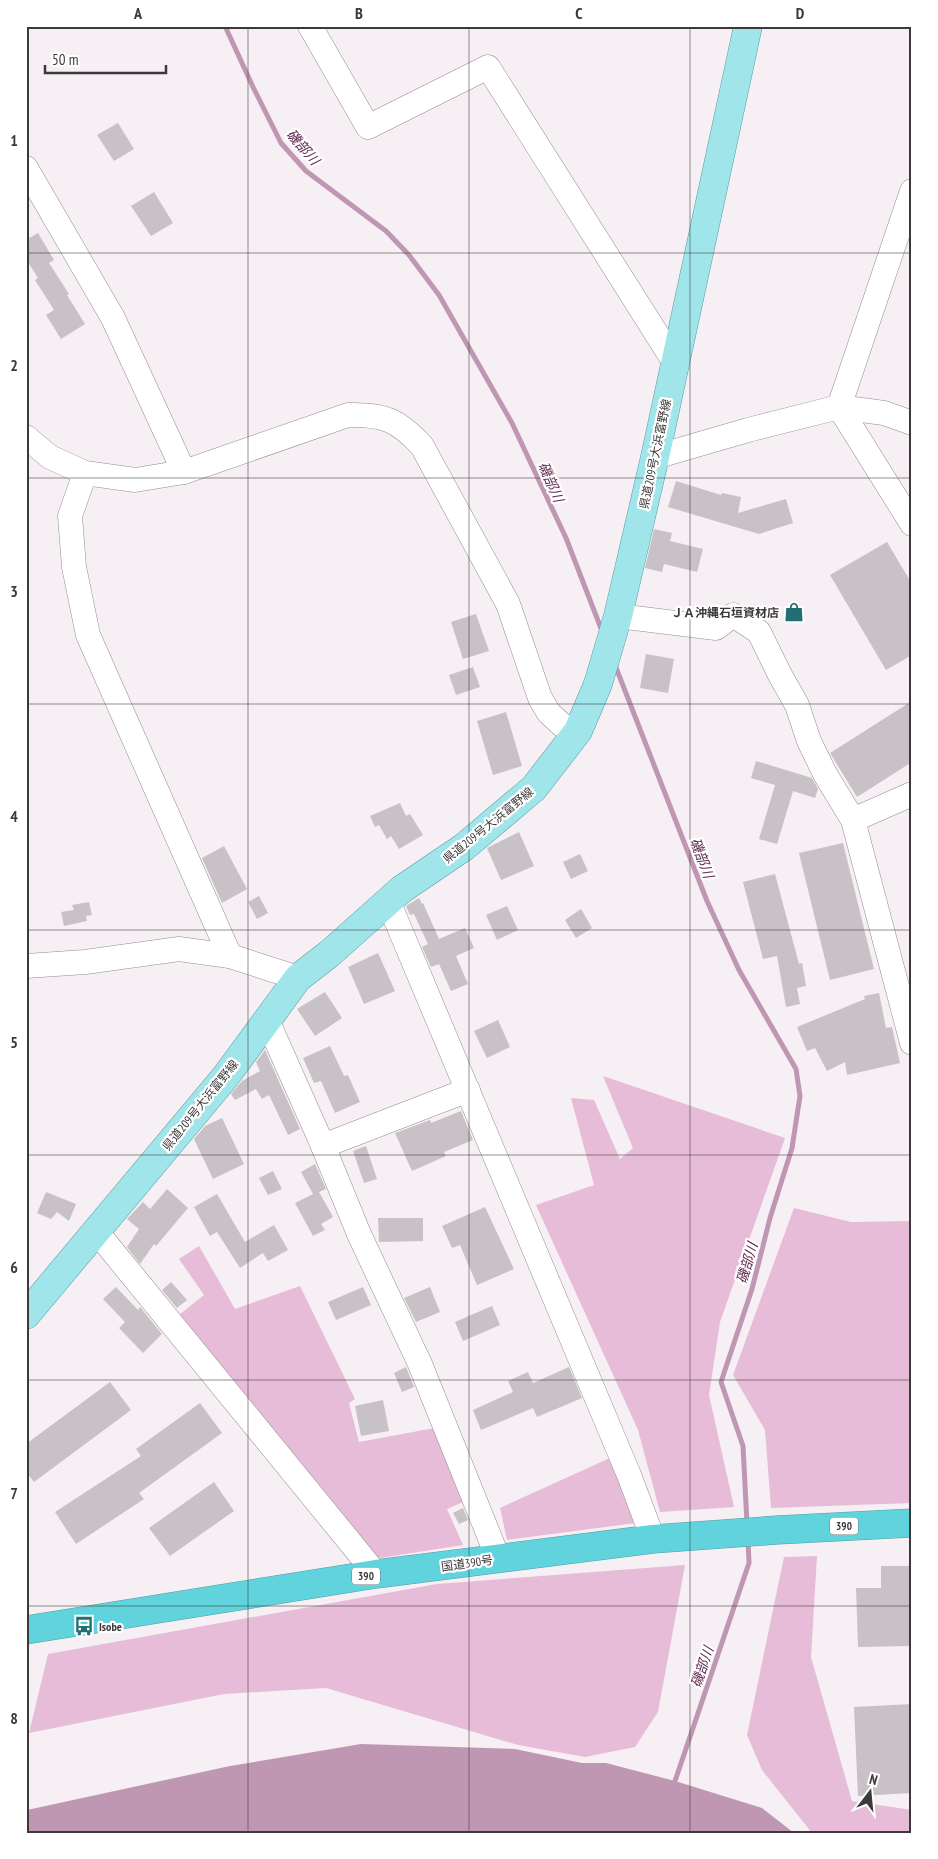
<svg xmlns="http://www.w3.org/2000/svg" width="938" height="1859" font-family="'PT Sans Narrow','Noto Sans JP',sans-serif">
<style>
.green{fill:#e7bcd8}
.water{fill:#c097b2}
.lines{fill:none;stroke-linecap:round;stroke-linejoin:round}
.stream{stroke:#c097b2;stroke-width:5}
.building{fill:#c8c1c5}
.minor-casing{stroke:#948d91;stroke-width:25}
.major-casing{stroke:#549da4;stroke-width:29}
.highway-casing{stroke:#549da4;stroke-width:29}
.minor{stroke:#fff;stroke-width:24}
.major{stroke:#a0e5ea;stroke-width:28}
.highway{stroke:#61d3dc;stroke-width:28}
.grid{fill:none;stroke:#3c393b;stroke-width:1;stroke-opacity:0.55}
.labels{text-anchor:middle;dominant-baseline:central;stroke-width:4.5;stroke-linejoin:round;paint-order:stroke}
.shield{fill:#fff;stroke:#767476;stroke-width:1}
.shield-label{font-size:11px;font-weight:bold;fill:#3c393b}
.street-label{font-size:12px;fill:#3c393b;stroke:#fff}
.poi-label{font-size:12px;font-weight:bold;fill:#3c393b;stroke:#fff;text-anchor:end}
.water-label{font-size:14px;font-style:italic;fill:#622d53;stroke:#fff}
.neatline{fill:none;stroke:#3c393b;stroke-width:2}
.grid-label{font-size:16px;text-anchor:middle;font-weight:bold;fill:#3c393b}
</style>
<rect width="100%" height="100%" fill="#f6eff4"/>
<g class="green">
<path d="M603 1076 785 1138 720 1322 709 1395 734 1507 660 1512 638 1430 536 1205 594 1185 571 1098 594 1100 620 1159 633 1148Z"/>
<path d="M794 1208 851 1222 912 1221V1503L771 1508 765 1430 733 1375Z"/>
<path d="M199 1246 235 1309 300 1286 355 1399 349 1403 359 1442 440 1427 470 1499 447 1509 463 1545 374 1559 175 1318 204 1295 179 1259Z"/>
<path d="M610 1458 636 1523 507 1540 500 1508Z"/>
<path d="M817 1556 811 1657 852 1801 912 1810V1833H812L762 1770 747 1735 784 1557Z"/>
<path d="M685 1565 658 1712 635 1747 585 1757 518 1745 326 1688 224 1694 29 1733 48 1654 437 1584Z"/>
</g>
<path class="water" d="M361 1744 515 1749 582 1763H606L675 1781 762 1808 794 1833H26L27 1810 230 1766Z"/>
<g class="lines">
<g class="stream">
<path d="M225 26 253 87 281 143 306 171 386 231 409 255 439 295 512 423 566 538 602 631"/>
<path d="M615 665 707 901 739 970 796 1069 800 1096 792 1148 770 1218 752 1289 721 1382 743 1446 747 1524"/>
<path d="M675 1781 749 1563 748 1540"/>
</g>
</g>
<g class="building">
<path d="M118 123 134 149 114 161 97 135Z"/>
<path d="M154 192 173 223 151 236 131 206Z"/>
<path d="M38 233 54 260 49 263 69 294 67 295 85 324 61 339 46 315 54 310 35 280 38 278 26 259V240Z"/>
<path d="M676 481 721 495 722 493 741 497 738 513 786 499 793 523 759 534 668 507Z"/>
<path d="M654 529 672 533 670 541 703 549 697 572 664 564 662 572 645 568Z"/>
<path d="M887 542 912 584V655L886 670 830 575Z"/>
<path d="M476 614 489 651 463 659 451 622Z"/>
<path d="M646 654 674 659 668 693 640 688Z"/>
<path d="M473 667 480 687 456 695 449 675Z"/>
<path d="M912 701V762L857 797 830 753Z"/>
<path d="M506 712 522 766 493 775 477 721Z"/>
<path d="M756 761 812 778 818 789 815 798 793 791 777 844 759 839 775 785 751 778Z"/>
<path d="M400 803 406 816 410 814 423 835 399 849 391 836 387 839 379 825 375 827 370 816Z"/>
<path d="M519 832 534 866 501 880 487 848Z"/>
<path d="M843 843 874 969 830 980 799 853Z"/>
<path d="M224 846 247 889 222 903 202 858Z"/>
<path d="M580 854 588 871 571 879 563 862Z"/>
<path d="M775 874 799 964 802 963 806 986 797 988 800 1004 786 1007 777 956 763 959 743 882Z"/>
<path d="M259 896 268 913 257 919 248 902Z"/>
<path d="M419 898 422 904 423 903 439 939 465 928 474 948 456 956 468 984 451 991 439 964 431 967 422 947 428 944 414 914 410 915 406 906Z"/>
<path d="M89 902 92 915 86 916 87 921 64 926 61 912 74 910 72 905Z"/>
<path d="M507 906 518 930 497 940 486 915Z"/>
<path d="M581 909 592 928 576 938 565 920Z"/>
<path d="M378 953 395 991 364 1004 348 967Z"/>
<path d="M325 992 342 1018 315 1036 297 1009Z"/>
<path d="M879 993 886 1028 892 1027 900 1063 847 1075 845 1062 827 1071 815 1048 807 1051 797 1027 865 999 864 996Z"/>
<path d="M498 1020 510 1047 487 1058 474 1031Z"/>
<path d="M330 1046 344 1076 348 1075 360 1102 335 1113 321 1081 314 1083 303 1058Z"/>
<path d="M265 1050 300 1129 288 1135 269 1095 262 1099 256 1089 235 1100 231 1094 242 1081 260 1071 256 1062Z"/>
<path d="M461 1111 473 1140 444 1152 446 1156 412 1171 395 1133 430 1120 431 1123Z"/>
<path d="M222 1118 244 1164 213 1179 194 1139 205 1126Z"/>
<path d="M366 1146 377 1179 364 1183 353 1151Z"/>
<path d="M315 1164 326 1189 319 1192 333 1217 321 1224 325 1230 313 1236 295 1203 313 1194 301 1172Z"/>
<path d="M273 1171 282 1189 268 1195 259 1178Z"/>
<path d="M167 1189 188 1208 156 1246 154 1244 140 1264 127 1247 139 1229 127 1219 143 1202 150 1209Z"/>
<path d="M46 1192 76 1204 69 1221 57 1212 51 1219 37 1213Z"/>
<path d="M217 1194 245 1242 274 1225 288 1250 268 1261 263 1253 240 1268 217 1232 210 1236 194 1207Z"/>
<path d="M485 1207 514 1269 477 1285 460 1245 452 1248 442 1226Z"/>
<path d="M378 1218H423V1241L379 1242Z"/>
<path d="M171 1282 187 1300 177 1308 162 1290Z"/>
<path d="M116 1287 138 1310 140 1307 162 1334 143 1353 119 1328 125 1322 103 1299Z"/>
<path d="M363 1287 371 1305 336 1320 328 1302Z"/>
<path d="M430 1287 440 1312 416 1322 404 1298Z"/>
<path d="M492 1306 500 1325 463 1341 455 1322Z"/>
<path d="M406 1367 414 1387 402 1392 394 1373Z"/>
<path d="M569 1367 582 1398 537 1417 533 1408 481 1430 473 1410 513 1392 508 1381 528 1372 533 1383Z"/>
<path d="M110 1382 131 1410 34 1482 26 1472V1444Z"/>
<path d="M383 1400 389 1431 361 1436 355 1406Z"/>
<path d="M200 1403 222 1433 139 1493 144 1499 76 1544 55 1512 141 1456 136 1449Z"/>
<path d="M214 1482 234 1511 170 1556 149 1528Z"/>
<path d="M463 1508 468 1520 459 1524 453 1513Z"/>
<path d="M881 1566H910V1587H912V1646L858 1647 856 1588H881Z"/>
<path d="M912 1704V1793L858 1796 854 1707Z"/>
</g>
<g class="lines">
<defs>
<g id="minor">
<path d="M310 26 368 127 488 67 675 363"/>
<path d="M26 168 113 318 184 472"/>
<path d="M839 407 912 191"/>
<path d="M839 407 912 524"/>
<path d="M26 437 50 457 85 473 135 480 184 472 348 415C384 414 398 420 422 446L508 604 540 698 549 713 562 725 578 731"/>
<path d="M655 457 748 430 839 407 884 413 912 423"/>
<path d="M85 473 70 516 74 567 88 635 230 956"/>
<path d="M618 616 716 628 733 615 759 632 780 675 797 705 809 741 825 774 853 820 912 1043"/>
<path d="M853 820 912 794"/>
<path d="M388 901 629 1475 653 1539"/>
<path d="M26 966 85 962 179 949 230 956 298 978"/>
<path d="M267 1020 323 1146 359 1234 420 1364 498 1558"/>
<path d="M323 1146 468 1090"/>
<path d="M96 1231 376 1574"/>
</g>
<path id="major" d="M26 1315 226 1076 298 978 329 954 402 889 464 847 534 788 578 731 598 684 618 616 655 457 748 26"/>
<path id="highway" d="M26 1630 376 1574 653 1539 777 1530 912 1523"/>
</defs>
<use href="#minor" class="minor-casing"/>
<use href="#major" class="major-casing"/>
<use href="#highway" class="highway-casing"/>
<use href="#minor" class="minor"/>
<use href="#major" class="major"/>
<use href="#highway" class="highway"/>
</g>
<path class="grid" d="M248 26V1833M469 26V1833M690 26V1833M26 253H912M26 478H912M26 704H912M26 930H912M26 1155H912M26 1380H912M26 1606H912"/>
<defs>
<symbol id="shop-bare" viewBox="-9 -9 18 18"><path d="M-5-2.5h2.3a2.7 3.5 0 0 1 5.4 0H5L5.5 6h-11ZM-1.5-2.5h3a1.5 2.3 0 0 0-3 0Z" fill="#236e74" stroke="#fff" stroke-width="2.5" paint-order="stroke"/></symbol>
<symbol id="bus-bare" viewBox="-9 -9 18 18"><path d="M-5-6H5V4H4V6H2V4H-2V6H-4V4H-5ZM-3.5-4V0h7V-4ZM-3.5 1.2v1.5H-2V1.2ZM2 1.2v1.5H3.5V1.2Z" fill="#236e74" stroke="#fff" stroke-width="2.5" paint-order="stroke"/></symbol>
</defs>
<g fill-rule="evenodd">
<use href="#shop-bare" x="780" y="598" width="28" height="28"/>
<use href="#bus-bare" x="70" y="1612" width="28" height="28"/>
</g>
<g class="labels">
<g class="shield">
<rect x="830" y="1517.5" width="28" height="17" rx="4"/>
<rect x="352" y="1567.5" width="28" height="17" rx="4"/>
</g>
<g class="shield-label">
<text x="844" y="1526">390</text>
<text x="366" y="1576">390</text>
</g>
<g class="street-label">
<text transform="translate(655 454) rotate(-78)">県道209号大浜富野線</text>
<text transform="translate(488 825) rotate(-39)">県道209号大浜富野線</text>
<text transform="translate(200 1105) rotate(-51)">県道209号大浜富野線</text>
<text transform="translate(467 1563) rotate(-8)">国道390号</text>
</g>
<g class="poi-label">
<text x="779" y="612">ＪＡ沖縄石垣資材店</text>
<text x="99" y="1626" text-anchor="start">Isobe</text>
</g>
<g class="water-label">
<text transform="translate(303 147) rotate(49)">磯部川</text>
<text transform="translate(551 482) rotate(66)">磯部川</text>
<text transform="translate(702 858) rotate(69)">磯部川</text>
<text transform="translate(747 1263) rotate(-74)">磯部川</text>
<text transform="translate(702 1667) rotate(-71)">磯部川</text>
</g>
</g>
<rect width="938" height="1859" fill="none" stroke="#ffffff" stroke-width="55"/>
<g transform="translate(870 1792) rotate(16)" stroke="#ffffff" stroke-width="4" paint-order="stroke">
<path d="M0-4L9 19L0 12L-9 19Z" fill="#3c393b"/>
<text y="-8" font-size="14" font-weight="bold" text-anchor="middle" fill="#3c393b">N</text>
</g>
<path d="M45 65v8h121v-8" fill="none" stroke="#3c393b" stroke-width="2.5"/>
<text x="52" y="65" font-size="15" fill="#3c393b" stroke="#ffffff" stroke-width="4" paint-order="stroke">50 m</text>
<rect x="28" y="28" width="882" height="1804" class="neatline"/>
<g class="grid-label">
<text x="138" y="19">A</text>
<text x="359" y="19">B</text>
<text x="579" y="19">C</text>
<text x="800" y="19">D</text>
<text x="14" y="146">1</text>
<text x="14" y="371">2</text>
<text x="14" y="597">3</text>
<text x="14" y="822">4</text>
<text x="14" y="1048">5</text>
<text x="14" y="1273">6</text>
<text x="14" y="1499">7</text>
<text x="14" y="1724">8</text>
</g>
</svg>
